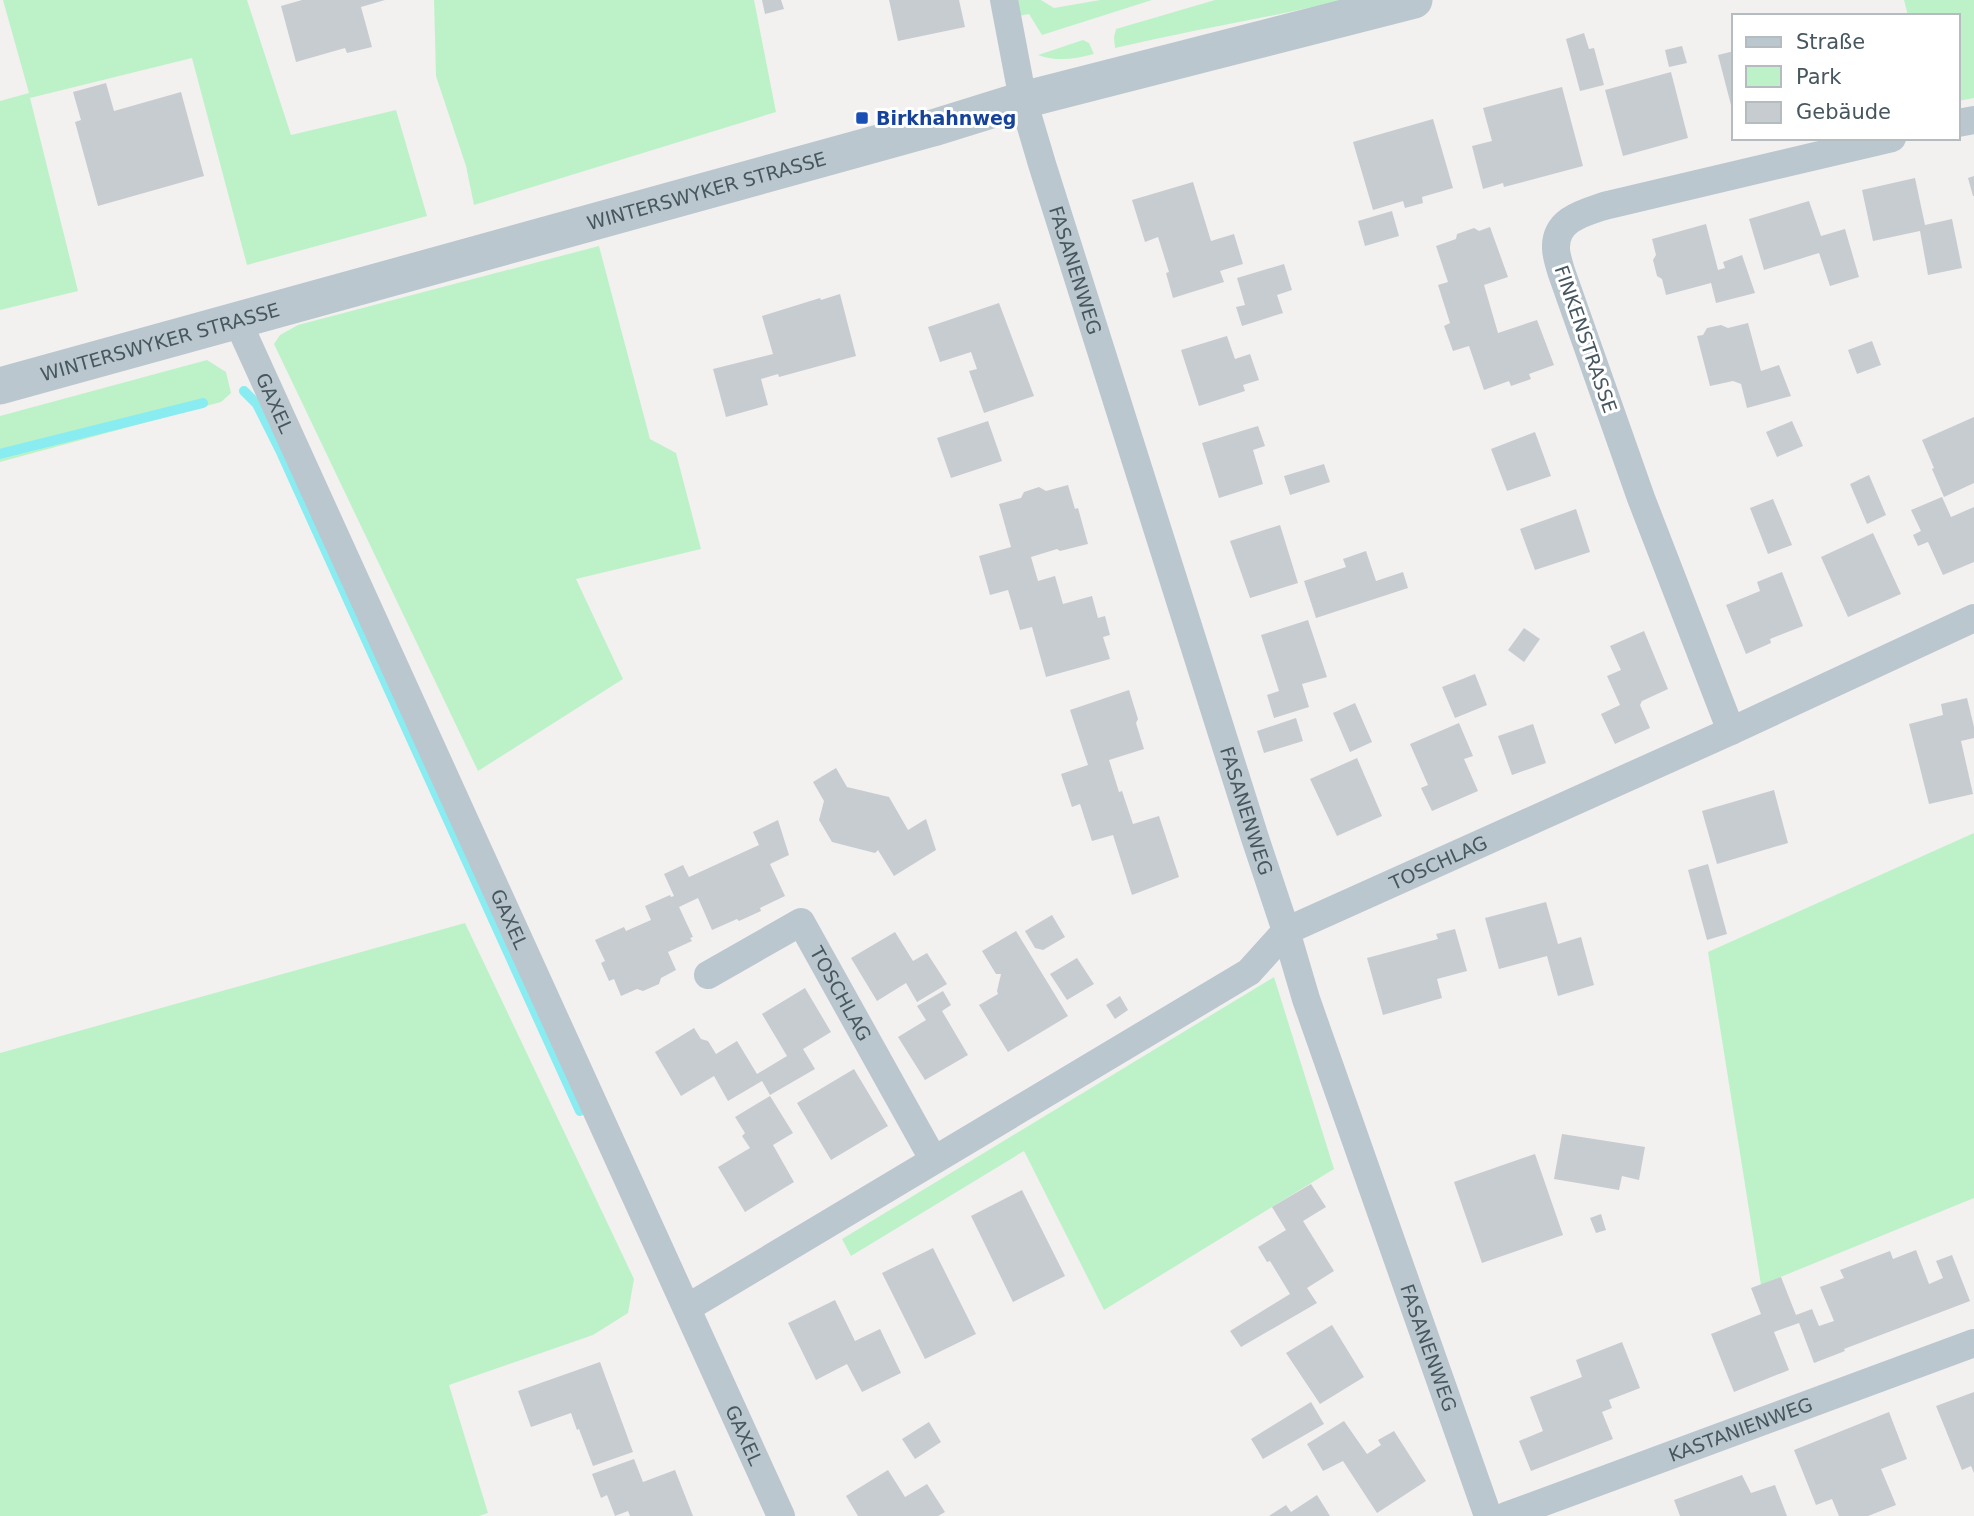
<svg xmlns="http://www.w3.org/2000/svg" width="1974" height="1516" font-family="'DejaVu Sans',sans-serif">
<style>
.green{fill:#bdf2c9}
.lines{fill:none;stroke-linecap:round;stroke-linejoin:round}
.stream{stroke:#88ecf1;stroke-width:10}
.building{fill:#c7ccd0}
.minor{stroke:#bbc7ce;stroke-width:28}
.tertiary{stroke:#bbc7ce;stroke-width:37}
.transit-dot{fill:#1a4fb4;stroke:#fff;stroke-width:2.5}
.labels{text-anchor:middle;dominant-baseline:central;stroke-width:6;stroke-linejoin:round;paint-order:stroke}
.transit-label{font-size:19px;font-weight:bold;fill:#164399;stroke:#fff;text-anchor:start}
.street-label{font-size:19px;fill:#47575f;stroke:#fff}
</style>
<rect width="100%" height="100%" fill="#f3f0f0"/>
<g class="green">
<path d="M3 0H247L291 135 396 110 427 216 247 265 192 58 30 98 78 291 0 310V101L29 93Z"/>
<path d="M434 0H754L776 112 474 205 466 166 436 76Z"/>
<path d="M1011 0H1041L1054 8 1100 0H1152L1042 35 1029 14 1014 17Z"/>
<path d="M1215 0H1343C1268 18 1191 30 1115 48L1114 37 1116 29Z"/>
<path d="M1904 0H1974V98L1958 101V16H1908Z"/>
<path d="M1083 40 1089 43 1094 54C1074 59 1058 62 1038 55Z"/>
<path d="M599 246 650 439 676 453 701 549 576 579 623 679 478 771 274 344 280 335 298 325Z"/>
<path d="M207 360 226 372 231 393 221 402 0 462V416Z"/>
<path d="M1974 833V1198L1761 1285 1708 952Z"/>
<path d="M465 923 634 1279 628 1313 593 1335 449 1385 488 1513 479 1516H0V1053Z"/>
<path d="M1274 977 1334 1169 1104 1310 1024 1151 851 1256 842 1239Z"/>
</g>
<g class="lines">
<g class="stream">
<path d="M244 391 257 404 280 450 580 1111"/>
<path d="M0 454 203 403"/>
</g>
</g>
<g class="building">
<path d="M302 0H385L361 7 372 47 347 53 345 48 296 62 281 6Z"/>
<path d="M762 0H781L784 9 765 14Z"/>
<path d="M889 0H959L965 27 898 41Z"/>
<path d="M1584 33 1589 49 1594 48 1604 85 1580 91 1566 39Z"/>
<path d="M1682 46 1687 63 1669 67 1665 50Z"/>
<path d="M1734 51V108L1732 109 1718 55Z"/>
<path d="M1671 72 1688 138 1623 156 1605 90Z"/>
<path d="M106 83 114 111 181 92 204 176 98 206 75 122 81 120 73 92Z"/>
<path d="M1562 87 1583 166 1504 187 1503 183 1483 189 1472 146 1492 141 1483 108Z"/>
<path d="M1433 119 1453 188 1422 197 1423 203 1405 208 1403 201 1373 210 1353 142Z"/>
<path d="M1974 176V196H1973L1968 178Z"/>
<path d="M1915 178 1925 225 1952 219 1962 268 1928 275 1920 231 1873 241 1862 190Z"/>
<path d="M1193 182 1211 241 1234 234 1243 264 1220 271 1224 282 1173 298 1166 273 1169 272 1158 237 1145 242 1132 200Z"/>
<path d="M1809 201 1821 236 1845 229 1859 277 1830 286 1819 253 1764 270 1749 219Z"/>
<path d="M1392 211 1399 236 1365 246 1358 221Z"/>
<path d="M1706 224 1718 270 1725 268 1723 262 1742 255 1755 293 1716 303 1711 283 1666 295 1662 279 1657 276 1653 260 1656 255 1652 239Z"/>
<path d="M1490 227 1508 277 1484 285 1498 333 1537 320 1554 365 1529 374 1531 379 1511 386 1509 381 1484 390 1469 346 1453 351 1444 326 1450 323 1438 285 1448 282 1436 246 1456 239 1457 234 1474 228 1479 231Z"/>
<path d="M1284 264 1292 290 1277 295 1283 313 1242 326 1236 307 1245 305 1237 278Z"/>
<path d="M840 294 856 356 779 377 778 374 761 379 768 405 726 417 713 369 773 354 762 316 820 298 821 300Z"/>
<path d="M999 303 1034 396 984 413 969 371 977 369 971 352 940 362 928 327Z"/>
<path d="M1748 323 1761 371 1779 365 1791 396 1747 408 1741 384 1733 381 1710 386 1697 336 1703 335 1707 328 1721 325 1728 328Z"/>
<path d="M1227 336 1235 359 1250 354 1259 380 1243 385 1245 391 1199 406 1181 350Z"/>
<path d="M1872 341 1881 365 1857 374 1848 350Z"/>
<path d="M1974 417V483L1944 497 1932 469 1934 468 1922 440Z"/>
<path d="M988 421 1002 461 951 478 937 438Z"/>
<path d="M1792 421 1803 446 1777 457 1766 432Z"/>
<path d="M1258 426 1265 446 1253 450 1263 484 1219 498 1202 443Z"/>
<path d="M1535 432 1551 476 1507 491 1491 449Z"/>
<path d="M1324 464 1330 482 1290 495 1284 476Z"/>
<path d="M1869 475 1886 515 1867 524 1850 484Z"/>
<path d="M1068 485 1075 509 1078 508 1088 544 1060 551 1057 549 1031 557 1038 581 1055 576 1063 604 1092 596 1098 618 1105 616 1110 635 1103 637 1110 659 1046 677 1032 627 1020 630 1008 590 990 595 979 556 1011 547 999 504 1021 498 1024 492 1039 487 1046 491Z"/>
<path d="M1942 497 1951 517 1974 507V562L1943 575 1928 542 1918 546 1913 535 1921 531 1911 510Z"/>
<path d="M1773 499 1792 545 1768 554 1750 508Z"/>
<path d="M1576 509 1590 552 1535 570 1520 529Z"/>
<path d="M1280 525 1298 583 1250 598 1230 541Z"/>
<path d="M1873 533 1901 594 1848 617 1821 557Z"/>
<path d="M1366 551 1376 581 1403 572 1408 588 1316 618 1304 581 1346 567 1343 559Z"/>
<path d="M1782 572 1803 626 1770 639 1771 643 1746 654 1726 605 1760 591 1757 582Z"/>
<path d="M1308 620 1327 677 1302 684 1309 707 1274 718 1267 695 1279 691 1261 635Z"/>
<path d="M1524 628 1540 639 1524 662 1508 650Z"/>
<path d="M1644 631 1668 689 1642 701 1640 705 1650 728 1615 744 1601 714 1620 705 1607 676 1621 670 1610 646Z"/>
<path d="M1475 674 1487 705 1455 718 1442 687Z"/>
<path d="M1129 690 1138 719 1136 723 1144 749 1109 760 1119 792 1122 791 1133 824 1159 816 1179 877 1132 895 1113 835 1092 841 1080 804 1072 807 1061 774 1088 765 1070 710Z"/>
<path d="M1967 698 1974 727V738L1961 741 1973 794 1929 804 1909 724 1943 715 1941 704Z"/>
<path d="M1355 703 1372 742 1350 752 1333 713Z"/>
<path d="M1296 718 1303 741 1264 753 1257 731Z"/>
<path d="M1459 723 1473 756 1464 759 1478 791 1432 811 1421 788 1428 785 1410 744Z"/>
<path d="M1533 724 1546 763 1512 775 1498 736Z"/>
<path d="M1357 758 1382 816 1337 836 1310 779Z"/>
<path d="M836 768 847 787 889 797 908 830 926 819 936 850 894 876 878 850 875 853 832 842 819 820 824 801 813 782Z"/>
<path d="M1774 790 1788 843 1717 864 1702 811Z"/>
<path d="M778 820 789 855 770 864 785 896 760 908 761 911 739 921 737 919 712 930 698 898 679 907 693 937 690 938 692 941 668 952 676 970 661 978 659 984 643 991 637 989 621 996 614 979 609 981 601 963 605 961 595 940 624 927 626 931 651 920 645 906 670 895 671 897 674 896 664 874 683 865 689 877 759 845 753 832Z"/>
<path d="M1708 864 1727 934 1707 940 1688 870Z"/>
<path d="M1546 902 1558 944 1581 937 1594 985 1558 996 1547 956 1499 969 1485 918Z"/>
<path d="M1052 915 1065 937 1043 950 1035 948 1025 931Z"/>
<path d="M1455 929 1467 971 1437 979 1442 998 1383 1015 1367 958 1438 939 1436 934Z"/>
<path d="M1016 931 1068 1016 1008 1052 979 1005 998 994 997 991 1001 974H996L982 951Z"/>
<path d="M895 932 913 961 927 953 947 984 917 1002 906 983 877 1001 851 958Z"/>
<path d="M1077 958 1094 984 1067 1000 1050 974Z"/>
<path d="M805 988 831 1032 803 1049 815 1069 770 1095 762 1081 728 1101 714 1076 681 1096 655 1052 694 1028 701 1039 708 1041 716 1054 737 1041 757 1074 787 1056 762 1014Z"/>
<path d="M943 991 951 1005 942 1011 968 1055 925 1080 898 1037 926 1020 917 1006Z"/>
<path d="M1120 996 1128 1010 1115 1019 1106 1005Z"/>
<path d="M854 1069 888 1126 831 1160 797 1103Z"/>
<path d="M770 1096 793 1133 773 1145 794 1182 745 1212 718 1167 750 1148 742 1136 745 1133 735 1117Z"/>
<path d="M1562 1134 1645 1147 1639 1180 1622 1176 1619 1190 1554 1179Z"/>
<path d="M1535 1154 1563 1235 1482 1263 1454 1182Z"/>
<path d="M1311 1184 1326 1207 1303 1221 1334 1271 1307 1288 1317 1303 1241 1347 1230 1331 1290 1294 1270 1261 1267 1262 1258 1247 1286 1230 1272 1207Z"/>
<path d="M1022 1190 1065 1276 1013 1302 971 1216Z"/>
<path d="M1601 1214 1606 1230 1596 1233 1590 1218Z"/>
<path d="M933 1248 976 1334 925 1359 882 1273Z"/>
<path d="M1916 1250 1929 1284 1943 1278 1936 1261 1952 1255 1970 1301 1844 1349 1845 1351 1814 1363 1799 1323 1774 1332 1789 1370 1734 1392 1711 1334 1761 1314 1751 1288 1781 1277 1796 1315 1812 1309 1819 1326 1834 1321 1820 1287 1844 1278 1840 1270 1890 1251 1893 1259Z"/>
<path d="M835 1300 855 1341 880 1329 901 1373 862 1392 847 1364 816 1380 788 1323Z"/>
<path d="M1332 1325 1364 1377 1320 1404 1286 1353Z"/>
<path d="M1622 1342 1640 1388 1609 1400 1612 1408 1602 1412 1613 1439 1531 1471 1519 1441 1543 1431 1530 1397 1582 1377 1576 1360Z"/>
<path d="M600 1362 633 1452 593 1466 579 1429 577 1430 571 1413 531 1427 518 1391Z"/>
<path d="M1974 1392V1473L1971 1466 1962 1470 1936 1406Z"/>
<path d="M1311 1402 1324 1424 1263 1459 1251 1439Z"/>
<path d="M1889 1412 1907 1459 1881 1469 1896 1505 1868 1516H1839L1832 1499 1816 1505 1794 1450Z"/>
<path d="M1344 1421 1367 1454 1381 1445 1378 1440 1394 1431 1426 1481 1377 1513 1343 1461 1323 1471 1307 1444Z"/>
<path d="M929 1422 941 1442 915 1459 902 1439Z"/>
<path d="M634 1459 643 1482 675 1470 693 1516H630L628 1511 615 1516 607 1495 601 1498 592 1474Z"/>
<path d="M888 1470 905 1497 927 1484 945 1512 938 1516H858L846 1496Z"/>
<path d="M1742 1475 1751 1493 1775 1485 1787 1516H1680L1674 1500Z"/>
<path d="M1317 1495 1330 1516H1269L1286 1505 1291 1512Z"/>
</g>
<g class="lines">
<g class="minor">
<path id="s1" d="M1004 0 1023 100 1042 164 1255 838 1286 931 1306 999 1488 1516"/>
<path d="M1958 123 1974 120"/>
<path id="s2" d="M237 320 781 1516"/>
<path d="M1731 731 1641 498 1561 271C1559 264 1556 255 1556 248 1555 220 1583 213 1604 206L1892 138"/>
<path id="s3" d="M708 975 801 922 933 1159"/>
<path id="s4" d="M687 1308 1249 972 1286 931 1731 731 1974 618"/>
<path id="s5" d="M1506 1516 1974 1343"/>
</g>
<path class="tertiary" id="s6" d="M0 386 933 128 1023 100 1414 0"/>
</g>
<rect class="transit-dot" x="855" y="111" width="14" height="14" rx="3.5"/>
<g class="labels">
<g class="transit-label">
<text x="876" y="118">Birkhahnweg</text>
</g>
<g class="street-label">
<text stroke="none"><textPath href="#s6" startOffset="733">WINTERSWYKER STRASSE</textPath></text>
<text stroke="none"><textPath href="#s1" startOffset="280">FASANENWEG</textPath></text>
<text transform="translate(1586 339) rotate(71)">FINKENSTRASSE</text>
<text stroke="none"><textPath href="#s6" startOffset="166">WINTERSWYKER STRASSE</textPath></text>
<text stroke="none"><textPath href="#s2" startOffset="91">GAXEL</textPath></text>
<text stroke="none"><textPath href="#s1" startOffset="847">FASANENWEG</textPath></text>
<text stroke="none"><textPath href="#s4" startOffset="877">TOSCHLAG</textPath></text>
<text stroke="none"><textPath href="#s2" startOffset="658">GAXEL</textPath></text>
<text stroke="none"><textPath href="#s3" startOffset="189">TOSCHLAG</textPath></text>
<text stroke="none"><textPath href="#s1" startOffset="1414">FASANENWEG</textPath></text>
<text stroke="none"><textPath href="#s5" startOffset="250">KASTANIENWEG</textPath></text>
<text stroke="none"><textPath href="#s2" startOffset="1225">GAXEL</textPath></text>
</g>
</g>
<rect x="1732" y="14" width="228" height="126" fill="#ffffff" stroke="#b5bcbf" stroke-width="2"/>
<rect x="1746" y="37" width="35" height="10" fill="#bbc7ce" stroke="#b5bcbf" stroke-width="2"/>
<text x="1796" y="49" font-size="21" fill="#47575f">Straße</text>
<rect x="1746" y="66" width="35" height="21" fill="#bdf2c9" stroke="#b5bcbf" stroke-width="2"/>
<text x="1796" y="84" font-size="21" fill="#47575f">Park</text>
<rect x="1746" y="102" width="35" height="21" fill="#c7ccd0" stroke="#b5bcbf" stroke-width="2"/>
<text x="1796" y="119" font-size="21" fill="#47575f">Gebäude</text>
</svg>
